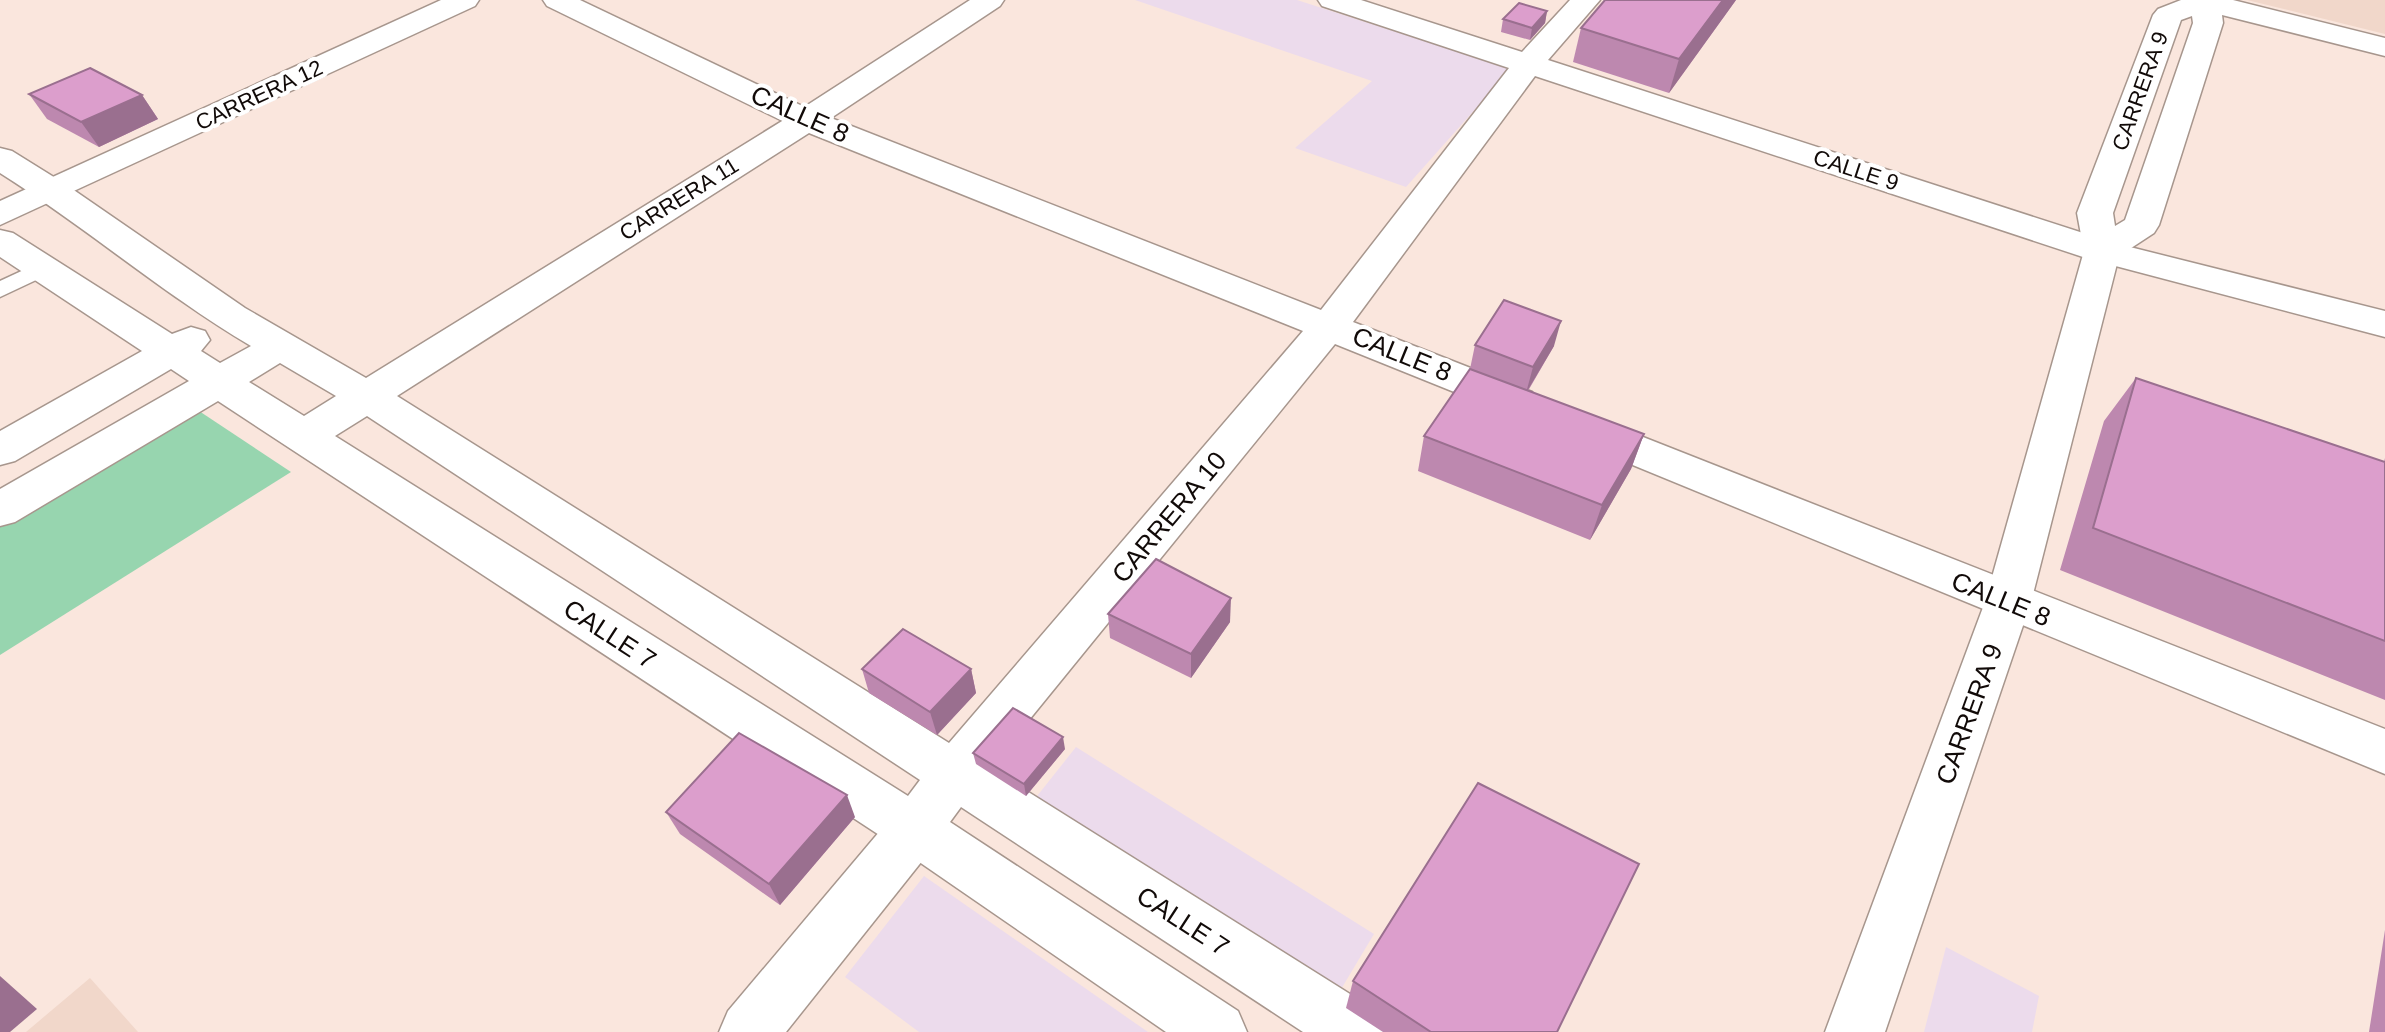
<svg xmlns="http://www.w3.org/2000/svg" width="2385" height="1032" font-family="Arial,sans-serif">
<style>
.commercial{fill:#ecdbec}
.built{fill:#f1d7ca}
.green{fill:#97d5af}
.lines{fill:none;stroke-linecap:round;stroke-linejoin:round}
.lane-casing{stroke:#a7968d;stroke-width:3}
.street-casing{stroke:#a7968d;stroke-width:3}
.secondary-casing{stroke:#a7968d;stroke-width:3}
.lane{fill:#fff;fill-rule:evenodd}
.street{fill:#fff;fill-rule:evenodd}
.secondary{fill:#fff;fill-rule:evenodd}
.wall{fill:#bd88af}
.shaded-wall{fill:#9a6f8f}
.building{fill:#dc9ecc;stroke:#9a6f8f;stroke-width:2}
.labels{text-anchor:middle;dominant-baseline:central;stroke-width:8;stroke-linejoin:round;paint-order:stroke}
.far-street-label{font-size:22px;fill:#110a08;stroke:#fff}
.street-label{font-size:26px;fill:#110a08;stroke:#fff}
</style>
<rect width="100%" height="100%" fill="#fae6dd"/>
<g class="commercial">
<path d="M1135 0H1297L1511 69 1406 187 1295 148 1372 81Z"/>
<path d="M1076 747 1374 934 1328 1011 1030 805Z"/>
<path d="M924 876 1148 1032H919L845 977Z"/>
<path d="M1946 947 2039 996 2032 1032H1924Z"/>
</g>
<g class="built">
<path d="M2247 0H2385V34Z"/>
<path d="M90 978 138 1032H26Z"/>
</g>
<path class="green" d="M190 405 291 472 0 655V518Z"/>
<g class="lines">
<defs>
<path id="lane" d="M43 261 51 263 54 268 51 273 0 297V281Z"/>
<g id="street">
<path d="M441 0H479L475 6 0 225V201Z"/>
<path d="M543 0H580L817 113 822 120 817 127 806 130 795 127 547 6Z"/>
<path d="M2181 0H2233L2385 38V56L2222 15 2223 23 2159 225 2154 233 2119 256 2031 602 1885 1032H1825L1985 602 2084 251 2077 213 2153 15 2158 9ZM2192 16 2193 23 2125 220 2115 226 2113 213 2181 20Z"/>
<path d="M915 805 934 812 942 829 934 846 786 1032H719L728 1011 896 812Z"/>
</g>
<g id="secondary">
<path d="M970 0H1004L1000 6 831 118 1321 310 1509 68 1322 6 1318 0H1361L1522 52 1570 0H1600L1548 60 2114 243 2385 311V337L2089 259 1535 76 1353 322 1532 392 1538 402 1532 412 1518 416 1504 412 1335 344 990 768 1377 1011 1386 1032H1303L961 807 950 822 1238 1011 1247 1032H1166L896 846 218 401 15 522 0 526V489L189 381 171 369 15 461 0 465V431L142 351 0 257V230L13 233 172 334 191 327 205 331 210 340 201 351 220 363 251 346C163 294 86 227 0 173V148L12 151 65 184 245 308 366 378 795 113ZM809 133 1303 331 949 743 397 396ZM280 363 336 396 304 416 249 382ZM367 416 920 780 908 796 335 436Z"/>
<path d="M1582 413 2385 729V774L1567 438 1561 428 1567 418Z"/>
</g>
</defs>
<use href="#lane" class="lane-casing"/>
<use href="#street" class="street-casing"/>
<use href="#secondary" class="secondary-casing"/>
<use href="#lane" class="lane"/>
<use href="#street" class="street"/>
<use href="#secondary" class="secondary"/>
</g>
<g class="wall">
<path d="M1736 0 1669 93 1573 62 1581 28Z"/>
<path d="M1547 11 1545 23 1530 40 1501 32 1503 19Z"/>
<path d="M29 94 142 95 158 119 99 147 47 119Z"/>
<path d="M1475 345 1554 346 1528 391 1644 434 1631 469 1590 540 1418 471 1424 436 1470 369Z"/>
<path d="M2136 378 2384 462 2385 458V700L2060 570 2104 421Z"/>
<path d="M1108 614 1230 622 1191 678 1110 638Z"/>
<path d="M862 669H971L976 693 937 735 869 693Z"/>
<path d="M1065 749 1026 796 976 764 973 753Z"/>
<path d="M666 812 855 817 780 905 680 834Z"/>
<path d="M2385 930V1032H2369Z"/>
<path d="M1353 981 1557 1032H1383L1346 1008Z"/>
</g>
<g class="shaded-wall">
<path d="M1723 0H1736L1669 93 1679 59Z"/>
<path d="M1547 11 1545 23 1530 40 1532 28Z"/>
<path d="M142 95 158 119 99 147 81 122Z"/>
<path d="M1561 321 1554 346 1526 393 1533 367Z"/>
<path d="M1644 434 1631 469 1590 540 1602 505Z"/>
<path d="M1231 598 1230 622 1191 678V654Z"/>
<path d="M971 669 976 693 937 735 930 712Z"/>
<path d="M1063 737 1065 749 1026 796 1024 784Z"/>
<path d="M847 795 855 817 780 905 769 884Z"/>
<path d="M0 976 37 1009 10 1032H0Z"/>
</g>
<g class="building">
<path d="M1605 0H1723L1679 59 1581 28Z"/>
<path d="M1519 3 1547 11 1532 28 1503 19Z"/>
<path d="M90 68 142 95 81 122 29 94Z"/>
<path d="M1504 300 1561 321 1533 367 1475 345Z"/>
<path d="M1470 369 1644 434 1602 505 1424 436Z"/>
<path d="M2136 378 2385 462V641L2093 528Z"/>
<path d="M1156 559 1231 598 1191 654 1108 614Z"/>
<path d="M903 629 971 669 930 712 862 669Z"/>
<path d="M1013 708 1063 737 1024 784 973 753Z"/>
<path d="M739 733 847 795 769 884 666 812Z"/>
<path d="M1478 783 1639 864 1557 1032H1431L1353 981Z"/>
</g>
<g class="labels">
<g class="far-street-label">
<text transform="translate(2140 91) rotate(-70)">CARRERA 9</text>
<text transform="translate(259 95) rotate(-25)">CARRERA 12</text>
<text transform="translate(1856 170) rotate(18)">CALLE 9</text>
<text transform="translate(679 199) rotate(-32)">CARRERA 11</text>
</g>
<g class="street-label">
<text transform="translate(800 114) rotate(24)">CALLE 8</text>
<text transform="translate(1402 354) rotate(22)">CALLE 8</text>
<text transform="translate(1169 517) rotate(-50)">CARRERA 10</text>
<text transform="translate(2001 599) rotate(22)">CALLE 8</text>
<text transform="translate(610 634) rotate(33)">CALLE 7</text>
<text transform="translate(1969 714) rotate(-70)">CARRERA 9</text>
<text transform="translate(1183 921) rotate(33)">CALLE 7</text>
</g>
</g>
</svg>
